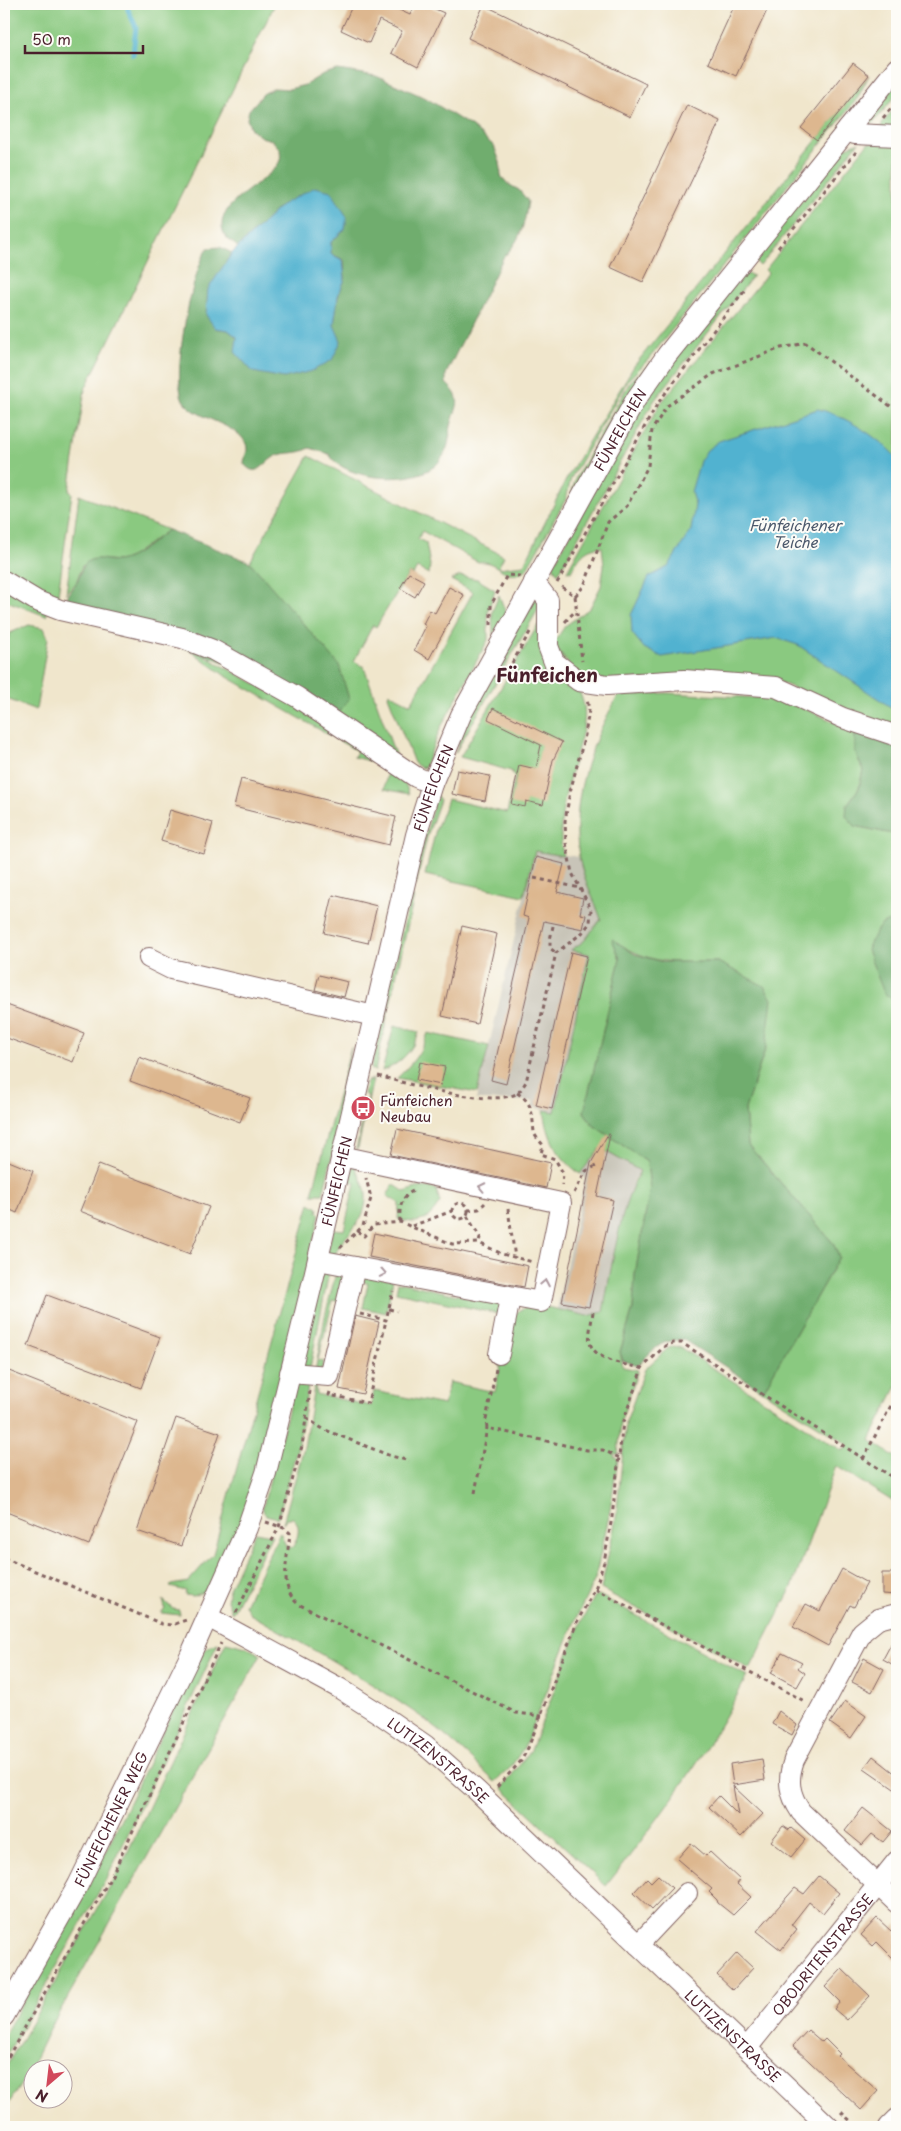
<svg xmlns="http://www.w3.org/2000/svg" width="901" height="2131" font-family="'Playpen Sans',sans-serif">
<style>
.industrial{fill:#c8c4b8}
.green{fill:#8ac980;stroke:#6a7456}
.forest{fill:#6fad6e;stroke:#5c664c}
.water{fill:#51b2d0;stroke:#4e687e}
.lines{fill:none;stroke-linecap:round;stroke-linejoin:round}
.stream{stroke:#51b2d0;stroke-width:5}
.building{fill:#ddb78f}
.minor-casing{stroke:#846563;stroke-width:22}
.path{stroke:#846563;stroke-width:3;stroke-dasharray:4 4;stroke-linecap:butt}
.minor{stroke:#fff;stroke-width:20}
.oneway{stroke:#ae9aa0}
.labels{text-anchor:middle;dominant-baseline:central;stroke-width:4;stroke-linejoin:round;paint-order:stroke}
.street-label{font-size:14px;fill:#4a1f2b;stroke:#fdfcf7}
.poi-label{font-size:14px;fill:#4a1f2b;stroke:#fdfcf7;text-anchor:start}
.water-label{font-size:15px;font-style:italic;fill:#4d5a6d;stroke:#fdfcf7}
.district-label{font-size:19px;font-weight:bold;fill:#4a1f2b;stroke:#fdfcf7}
</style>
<rect width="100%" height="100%" fill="#fdfcf7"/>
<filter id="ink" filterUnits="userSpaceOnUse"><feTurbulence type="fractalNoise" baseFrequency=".02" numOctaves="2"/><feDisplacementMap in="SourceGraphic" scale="10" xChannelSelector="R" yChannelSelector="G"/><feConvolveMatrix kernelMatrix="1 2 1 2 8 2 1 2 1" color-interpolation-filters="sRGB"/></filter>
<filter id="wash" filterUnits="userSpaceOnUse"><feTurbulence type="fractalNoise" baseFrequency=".0096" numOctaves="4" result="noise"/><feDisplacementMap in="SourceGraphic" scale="20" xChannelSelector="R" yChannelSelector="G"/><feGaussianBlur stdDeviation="1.12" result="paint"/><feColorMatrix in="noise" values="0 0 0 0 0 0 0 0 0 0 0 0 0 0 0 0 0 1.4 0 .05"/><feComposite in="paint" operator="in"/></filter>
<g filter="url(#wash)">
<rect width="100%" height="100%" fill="#f0e6cc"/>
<g class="industrial">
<path d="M535 851 579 857 601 919 584 941 572 950 589 954 555 1112 533 1107V1101L476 1100Z"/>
<path d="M600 1147 640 1171 634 1180 619 1235 603 1312 588 1316 557 1309 585 1178 580 1174Z"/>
</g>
<g class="green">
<path d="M4 4H275L85 389 69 491 72 493 57 602 4 576Z"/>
<path d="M869 75 857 99 648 360 628 380 571 478 566 499 526 570C504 583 498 559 478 562L422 531 418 539 426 543 430 565 429 574 417 568 413 575 409 573 376 627 373 625 354 661 364 667 396 757 337 715 250 562 309 456 504 556 498 568 524 565 568 476 634 366Z"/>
<path d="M897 80V94L869 128 863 123Z"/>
<path d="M897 105V129H881L882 124Z"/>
<path d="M859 142 760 266 756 262 757 256 843 149Z"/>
<path d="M868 143 897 145V473L731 615 897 687V731L777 681 609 680 578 676 553 644 565 626 590 608 601 586 604 566 602 547C585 546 578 558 571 572L567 571 660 404 768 273 765 270Z"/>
<path d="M749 274 753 276 654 401 558 574 553 566 641 405 673 361 740 276Z"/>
<path d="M653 361 570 502 575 479 630 382Z"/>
<path d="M79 495 168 530 132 556 120 561 97 559 82 566 76 583 66 594Z"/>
<path d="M460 576 477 579 495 590 488 611V640L441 727 425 767 421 768 414 763 388 696 389 693 411 704 473 592 451 580Z"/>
<path d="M4 587 48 611 46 616 4 600Z"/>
<path d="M499 595 506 613 493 635 492 612Z"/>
<path d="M532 599 543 601 455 753 467 720Z"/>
<path d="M541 620C553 644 579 681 584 706 587 724 579 744 574 762 565 794 557 824 563 856L535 851 524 896 425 875 436 829 448 799 507 813 515 777 511 771 460 757Z"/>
<path d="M29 625 44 628 48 638 36 710 4 698V649L10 633Z"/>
<path d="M182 644 323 720 389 766 354 757 357 751 224 675Z"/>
<path d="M666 693 782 699 855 731V752L863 770 859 788 847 805 855 826 897 835V1386L870 1440 897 1458V1504L836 1466 793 1585 750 1669 601 1589 616 1518 626 1422 645 1369 667 1349 674 1346 681 1348 843 1451 847 1444 763 1391 839 1257 833 1243 748 1145 745 1109 766 1047 718 962C672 962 653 966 613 940L620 959 584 1112 593 1125 647 1162 650 1188 635 1275 633 1309 620 1352 623 1367 638 1370 621 1421 618 1455 614 1453V1456L618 1459 609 1516 595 1579 575 1621 525 1746 510 1768 495 1782C470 1758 446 1734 417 1714 364 1677 306 1646 250 1614L245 1605 280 1532 286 1546 292 1548C298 1539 302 1525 293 1518H287L283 1523 304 1447 315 1381 316 1394 371 1406 374 1391 444 1405 449 1382 495 1392 508 1323 518 1311 533 1304 588 1316 603 1312C611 1272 620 1205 640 1171L600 1148 580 1174C556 1155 548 1139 544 1110L555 1112 589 954 571 950 584 941 601 919C594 899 583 878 579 857 570 800 590 744 618 696Z"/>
<path d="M387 774 404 780 409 794 384 789Z"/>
<path d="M436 795 440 800 427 837 416 886 413 882Z"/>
<path d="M410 897H414L375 1071 371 1069Z"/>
<path d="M394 1026 419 1032C414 1049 400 1065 382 1071Z"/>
<path d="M428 1033 489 1046 477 1093 397 1078C411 1065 422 1052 428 1033Z"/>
<path d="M351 1047 347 1073 352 1074 323 1194H312Z"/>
<path d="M373 1079 358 1148 356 1150 368 1097 364 1094 367 1081Z"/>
<path d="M355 1164C357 1176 367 1185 366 1197 366 1227 340 1234 334 1259L327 1254 333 1229 344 1230 355 1183 344 1180 349 1167Z"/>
<path d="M393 1184 405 1192C416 1187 424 1186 436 1189L440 1202C429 1221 418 1226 398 1219L399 1203 387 1196Z"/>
<path d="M310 1203 318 1208 317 1212 320 1214 258 1470 240 1526 211 1589 193 1596 185 1595 186 1591 170 1587 171 1585 188 1582 213 1554Z"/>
<path d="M330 1267 309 1373 299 1368 322 1272Z"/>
<path d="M337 1269 345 1273 344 1303 333 1300 318 1360 324 1362 321 1370 315 1372 325 1316Z"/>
<path d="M362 1274 393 1280 386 1313 363 1308 368 1283 358 1280Z"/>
<path d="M398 1282 500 1304 503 1315 396 1292Z"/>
<path d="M309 1380 298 1446 278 1518 266 1515 262 1510 295 1385Z"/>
<path d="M255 1532 272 1535 232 1613 227 1601 229 1589Z"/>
<path d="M599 1595 747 1676C709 1752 659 1819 606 1886L502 1788 531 1750 580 1624 595 1596Z"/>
<path d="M163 1600 173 1609 179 1610 180 1615 161 1613 165 1608Z"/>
<path d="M226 1642 246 1647 261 1655 47 2034 28 2073 4 2111V2070L116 1877Z"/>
<path d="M218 1643 109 1874 4 2060V2035L87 1890 199 1657 208 1647Z"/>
</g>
<g class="forest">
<path d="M338 70 376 76 426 98 472 127 494 146 500 162 501 176 508 184 519 190 528 201C524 227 521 239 503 258L446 374V383C465 401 456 405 451 426 448 441 450 448 439 462 419 486 344 482 329 454L310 448C297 455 288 451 276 456 265 461 257 480 244 464 244 459 246 455 247 450 248 425 195 421 183 400 171 377 192 269 208 248L220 247 232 253 209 289 215 328 228 330 237 337 334 325 338 296 345 279 344 260 331 254V242L345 229 283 204 238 247C234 244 229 240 226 237 205 205 273 182 280 160 281 157 280 152 280 149L272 140 261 137 251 129 247 119 249 110 263 94 274 88 289 89 305 85 323 74Z"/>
<path d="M168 530 250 562 339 665 349 699 337 715 297 688 65 605C67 592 72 592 77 582 82 572 82 560 95 559 104 558 112 563 122 560 139 555 154 540 168 530Z"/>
<path d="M855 731 897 748V835L855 826 846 816 847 805 859 788 863 770 855 752Z"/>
<path d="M897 919V1003L884 993 867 950C875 933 877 922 897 919Z"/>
<path d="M612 939 635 954 663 962H718L764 986 772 999 766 1047 745 1109 748 1145 833 1243 839 1257 763 1391 684 1340C663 1338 652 1350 639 1365L623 1361 620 1352 633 1309 635 1275 650 1188 647 1162 593 1125 584 1112 620 959Z"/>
</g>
<g class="water">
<path d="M315 187 331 191 347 217 345 229 331 242V254L343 260 345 279 338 296 334 325 341 341 332 360 312 371 284 378 253 372 235 352 237 337 228 330 215 328 206 315 208 289 232 253 283 204Z"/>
<path d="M818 409C846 416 878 437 897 458V708L889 706 798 645 776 638 662 657 644 648 632 633 631 615 649 577 668 567 691 530 695 505 691 492 700 461 707 450 719 441Z"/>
</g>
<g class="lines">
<path class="stream" d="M128 4V10L136 27 133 54"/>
</g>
<g id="blocks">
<g class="building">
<path d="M353 4H386L410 15 415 4H424L444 13 418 67 391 53 402 31 379 20 369 43 341 30Z"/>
<path d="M735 4H770L736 76 708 63Z"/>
<path d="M484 5 646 84 630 117 468 38Z"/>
<path d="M853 63 869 75 817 140 801 128Z"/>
<path d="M687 105 720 121 643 282 610 267Z"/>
<path d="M409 573 424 581 415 597 400 588Z"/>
<path d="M449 587 464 595 429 659 414 650 426 626 423 624 430 610 435 613Z"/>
<path d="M493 708 562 742 553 760 543 805 526 801 525 807 511 804 519 765 536 769 541 745 488 719Z"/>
<path d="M457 770 490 776 485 801 452 794Z"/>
<path d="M241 779 396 817 389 845 234 807Z"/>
<path d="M170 810 213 823 204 854 161 841Z"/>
<path d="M536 857 564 864 557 892 583 898 580 914 586 915 583 929 544 921 506 1084 491 1080 529 918 523 916Z"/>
<path d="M333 895 377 906 368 943 324 933Z"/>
<path d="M462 926 497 934 477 1024 442 1016Z"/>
<path d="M571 952 587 956 552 1109 536 1105Z"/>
<path d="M319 975 348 982 344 997 315 990Z"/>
<path d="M4 1004 84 1033 73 1062 4 1037Z"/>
<path d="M139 1057 250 1098 240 1122 130 1081Z"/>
<path d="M420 1062 445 1067 441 1085 416 1080Z"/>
<path d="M397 1129 551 1163 546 1188 391 1155Z"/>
<path d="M608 1134 610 1135 597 1196 613 1200 589 1307 562 1302 591 1163Z"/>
<path d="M4 1159 33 1171 17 1213 4 1207Z"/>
<path d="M99 1164 209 1207 190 1254 80 1211Z"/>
<path d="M374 1233 528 1266 524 1287 369 1257Z"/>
<path d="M47 1295 160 1337 141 1388 28 1346Z"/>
<path d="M355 1316 379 1322 363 1394 339 1389Z"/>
<path d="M9 1371 138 1422 89 1545 4 1511V1385Z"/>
<path d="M176 1418 220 1433 181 1546 137 1531Z"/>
<path d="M842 1569 867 1583 854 1607 850 1605 828 1646 793 1627 806 1604 820 1611Z"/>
<path d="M882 1573H897V1595L882 1594Z"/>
<path d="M897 1633V1667L883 1659Z"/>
<path d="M782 1653 802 1663 798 1668 805 1673 797 1687 771 1673Z"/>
<path d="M864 1658 884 1669 872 1692 852 1682Z"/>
<path d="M845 1701 866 1716 851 1738 830 1723Z"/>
<path d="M779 1711 797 1725 792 1735 772 1724Z"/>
<path d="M873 1756 897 1775V1791L864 1768Z"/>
<path d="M762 1759 765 1780 733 1785 730 1764Z"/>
<path d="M733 1786 763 1814 741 1837 709 1807 719 1796 738 1815Z"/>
<path d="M863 1808 892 1831 883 1842 872 1834 862 1845 845 1831Z"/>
<path d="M783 1826 789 1830 791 1828 805 1840 791 1857 771 1841Z"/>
<path d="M691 1843 706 1856 710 1852 740 1880 737 1884 751 1897 733 1915 718 1903 717 1900 709 1892 712 1889 677 1859Z"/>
<path d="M658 1875 672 1888 652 1909 634 1892 647 1878 651 1882Z"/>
<path d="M819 1876 839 1893 823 1913 809 1902 791 1925 797 1929 781 1950 757 1931 795 1888 804 1894Z"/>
<path d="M877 1918 891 1931 897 1924V1962L877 1942 873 1946 861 1935Z"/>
<path d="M737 1953 753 1968 733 1990 717 1975Z"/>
<path d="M842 1969 870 1996 847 2020 834 2009 840 2002 825 1987Z"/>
<path d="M808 2030 822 2042 825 2039 840 2054 838 2056 878 2091 861 2110 793 2046Z"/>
</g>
</g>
</g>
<g filter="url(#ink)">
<use href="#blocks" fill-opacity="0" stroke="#846563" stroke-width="1"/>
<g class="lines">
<defs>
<g id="minor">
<path d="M848 129 855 134 897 136"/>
<path d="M4 581 37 601 60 610 182 638 213 650 297 697 416 777 432 784"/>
<path d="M534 582 548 600V646L554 662 579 681 607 685 684 680 776 687 843 718 897 736"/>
<path d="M149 958 171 969 374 1016"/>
<path d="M318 1260 541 1302 561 1203 341 1156"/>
<path d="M499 1354 510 1298"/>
<path d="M290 1373 329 1376 355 1267"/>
<path d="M897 1614 878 1619 862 1632 794 1760C787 1780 789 1794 801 1812L897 1903"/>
<path id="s1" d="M208 1617 339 1688 380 1714 425 1745 476 1790 829 2127"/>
<path d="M638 1945 687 1893"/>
<path id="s2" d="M4 2016 78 1885 190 1656 247 1528 266 1473 314 1276 416 835 432 784 461 715 636 399 667 355 897 68"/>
<path id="s3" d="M747 2048 897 1861"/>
<path d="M889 2127 897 2119"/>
</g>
</defs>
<use href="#minor" class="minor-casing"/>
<g class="path">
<path d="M883 118 897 101"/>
<path d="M778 248 856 152"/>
<path d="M557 583 658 403 746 288"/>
<path d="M562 587 575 596 582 661"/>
<path d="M575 596 584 586 608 522 627 506 648 466 652 430 667 406 713 374 781 348 806 343 897 411"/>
<path d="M565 622 576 610"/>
<path d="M491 625V605L507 575 520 576"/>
<path d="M508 670 530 632"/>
<path d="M534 878 580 888"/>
<path d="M553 926 550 940V948L556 953"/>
<path d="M378 1076C409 1084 488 1107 516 1094 520 1092 523 1086 526 1082L556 953 582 933 590 923 591 909 572 873 566 843 565 821 570 792 585 735 589 710 587 699"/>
<path d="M517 1093C534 1103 532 1116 534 1132 535 1137 540 1141 543 1145L541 1154 555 1159 563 1173 562 1185"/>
<path d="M574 1193 586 1171 596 1166"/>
<circle cx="460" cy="1211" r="8"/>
<path d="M508 1209 515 1258"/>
<path d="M468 1210 479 1209 485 1203"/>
<path d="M467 1216 480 1237 479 1243"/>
<path d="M400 1222C399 1207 401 1196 415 1190"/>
<path d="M412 1226 452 1211"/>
<path d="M357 1231 364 1236 374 1225 400 1222 452 1244 479 1243 502 1254 533 1262"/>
<path d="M340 1248 363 1226 371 1198 366 1178"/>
<path d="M389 1309 397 1311"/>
<path d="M593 1312C592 1319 588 1337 590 1343 595 1361 627 1365 642 1368"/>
<path d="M360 1314 386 1320 393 1291"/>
<path d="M496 1369 486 1420 487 1428 587 1450H603L620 1458"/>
<path d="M330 1392 329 1395 368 1403 386 1320"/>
<path d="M306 1418 323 1429 388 1455 409 1461"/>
<path d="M863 1459 897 1394"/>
<path d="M475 1493 487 1428"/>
<path d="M266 1522 284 1528 290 1533C288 1557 278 1587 298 1604L516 1713 542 1716"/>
<path d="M4 1558 162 1624 172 1625 186 1620"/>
<path d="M595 1589 806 1702"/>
<path d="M236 1613 279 1527 302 1446 310 1391"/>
<path d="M497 1787 521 1761 528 1748 577 1622 595 1589 604 1562 612 1517 623 1422 642 1368 665 1346 673 1343H682L897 1480"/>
<path d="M4 2064 112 1875 221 1643"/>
<path d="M841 2112 857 2127"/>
</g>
<use href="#minor" class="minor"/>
</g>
<defs><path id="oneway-chevron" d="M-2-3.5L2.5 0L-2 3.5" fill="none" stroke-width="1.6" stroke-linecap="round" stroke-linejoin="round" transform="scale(1.25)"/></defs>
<g class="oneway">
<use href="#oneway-chevron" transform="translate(482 1187) rotate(-168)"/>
<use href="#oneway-chevron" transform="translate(383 1273) rotate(11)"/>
<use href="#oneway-chevron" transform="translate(545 1283) rotate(-79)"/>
</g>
</g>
<defs>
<symbol id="bus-disc" viewBox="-11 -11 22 22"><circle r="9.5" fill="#d1495b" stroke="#fdfcf7"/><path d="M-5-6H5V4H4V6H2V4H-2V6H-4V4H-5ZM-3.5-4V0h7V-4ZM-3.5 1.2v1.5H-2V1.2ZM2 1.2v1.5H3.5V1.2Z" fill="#fff"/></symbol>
</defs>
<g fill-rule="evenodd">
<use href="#bus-disc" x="349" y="1094" width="28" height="28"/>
</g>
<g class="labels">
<g class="street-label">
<text stroke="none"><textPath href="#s2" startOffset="1714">FÜNFEICHEN</textPath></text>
<text stroke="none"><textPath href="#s2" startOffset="1309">FÜNFEICHEN</textPath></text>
<text stroke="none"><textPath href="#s2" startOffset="904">FÜNFEICHEN</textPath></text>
<text stroke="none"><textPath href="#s1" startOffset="272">LUTIZENSTRASSE</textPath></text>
<text stroke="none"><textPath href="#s2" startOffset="224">FÜNFEICHENER WEG</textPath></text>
<text stroke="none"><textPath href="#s3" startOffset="120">OBODRITENSTRASSE</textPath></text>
<text stroke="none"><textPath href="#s1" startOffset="676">LUTIZENSTRASSE</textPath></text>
</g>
<g class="poi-label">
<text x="380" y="1100">Fünfeichen<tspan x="380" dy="16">Neubau</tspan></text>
</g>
<g class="water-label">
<text x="795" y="524">Fünfeichener<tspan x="795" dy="17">Teiche</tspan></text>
</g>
<g class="district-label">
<text x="547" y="674">Fünfeichen</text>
</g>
</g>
<rect width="901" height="2131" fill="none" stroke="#fdfcf7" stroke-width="20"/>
<g transform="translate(48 2084) rotate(208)"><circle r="24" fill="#fdfcf7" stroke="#b5a4a5"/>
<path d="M0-4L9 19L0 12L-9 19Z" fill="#d1495b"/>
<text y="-8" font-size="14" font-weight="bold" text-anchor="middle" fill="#4a1f2b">N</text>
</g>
<path d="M25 45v8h118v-8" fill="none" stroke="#4a1f2b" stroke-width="2.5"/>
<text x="32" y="45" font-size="15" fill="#4a1f2b" stroke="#fdfcf7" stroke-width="4" paint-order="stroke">50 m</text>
</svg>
